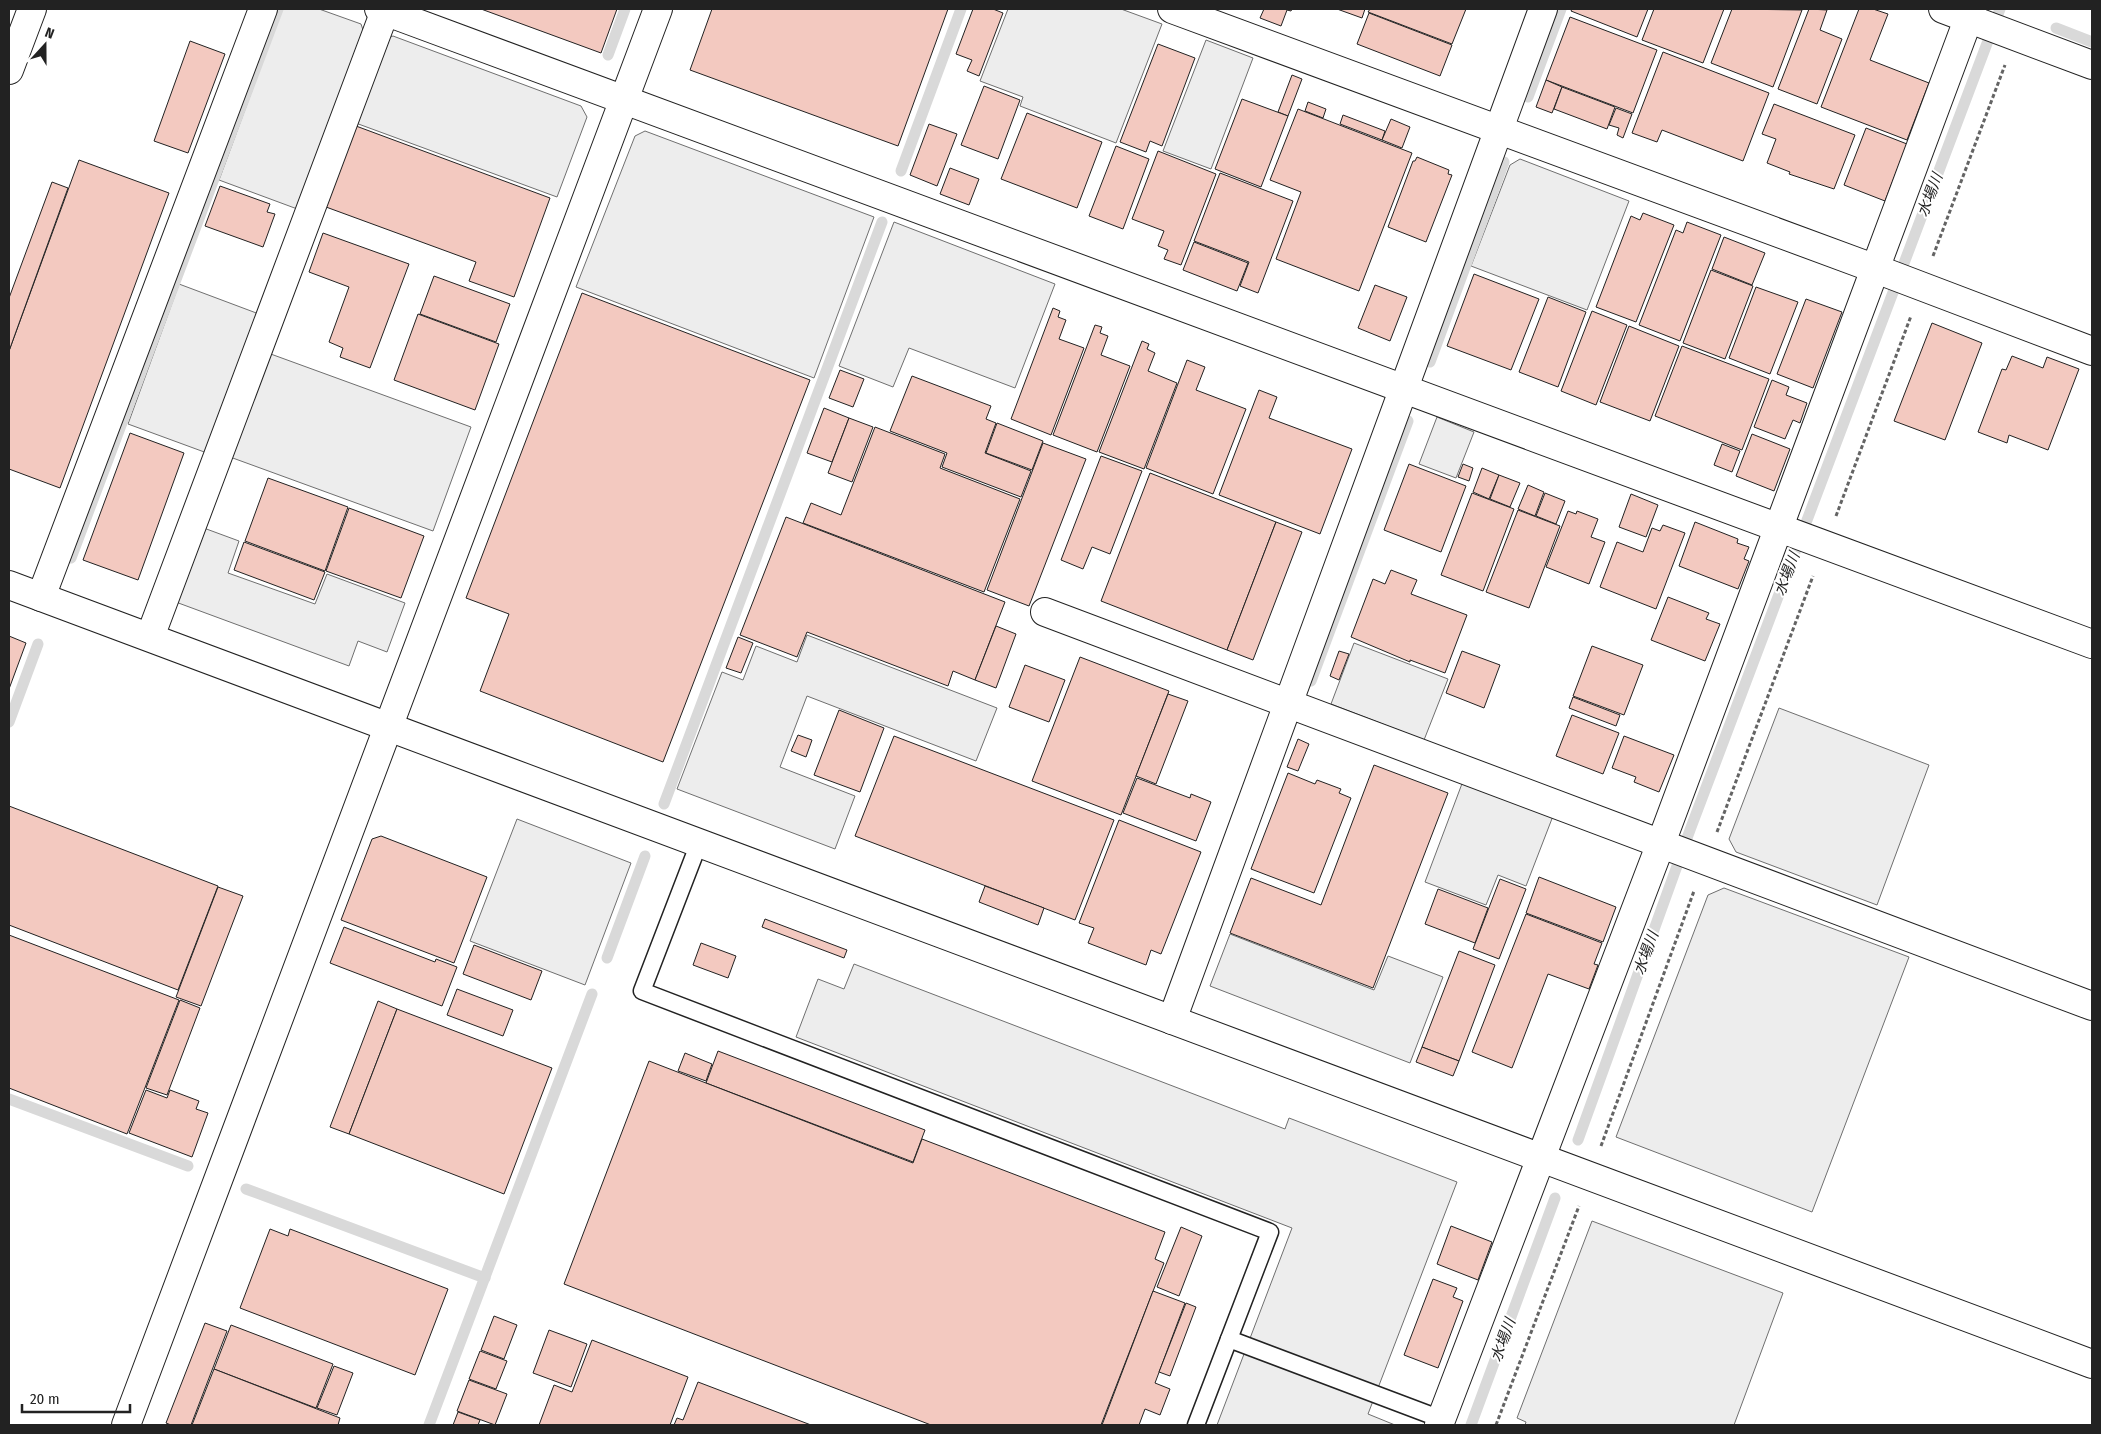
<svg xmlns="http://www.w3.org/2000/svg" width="2101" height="1434" font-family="'Fira Sans Condensed','Noto Sans JP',sans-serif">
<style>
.parking{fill:#ededed;stroke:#6f6f6f}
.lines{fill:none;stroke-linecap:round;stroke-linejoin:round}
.stream{stroke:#d9d9d9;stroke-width:11}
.building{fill:#f3c9c0;stroke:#222}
.service-casing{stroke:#222;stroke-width:19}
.minor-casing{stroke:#222;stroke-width:30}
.tertiary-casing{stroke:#222;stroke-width:30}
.path{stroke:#646464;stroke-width:3;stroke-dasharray:4 2.5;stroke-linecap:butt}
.service{stroke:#fff;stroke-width:16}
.minor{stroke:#fff;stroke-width:28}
.tertiary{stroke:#fff;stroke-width:28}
.labels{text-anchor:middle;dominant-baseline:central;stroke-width:4;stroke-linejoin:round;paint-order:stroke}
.water-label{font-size:15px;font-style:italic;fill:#222;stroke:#fff}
</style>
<rect width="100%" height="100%" fill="#fff"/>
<g class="parking">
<path d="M282 9H319L361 24 364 33 300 210 219 180Z"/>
<path d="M1008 9H1121L1162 24 1116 143 1020 106 1023 97 980 81Z"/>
<path d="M393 36 581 106 587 117 557 197 353 122 383 40Z"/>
<path d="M1206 40 1253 58 1211 169 1163 151Z"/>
<path d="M645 131 874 217 814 378 576 287 635 136Z"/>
<path d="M1520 159 1629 201 1587 310 1471 266 1510 165Z"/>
<path d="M894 222 1055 284 1015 388 909 348 893 387 839 366Z"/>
<path d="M179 284 259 314 207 453 128 424Z"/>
<path d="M268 353 471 427 433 531 230 457Z"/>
<path d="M1437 417 1474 432 1456 478 1419 464Z"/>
<path d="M201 527 239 541 228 573 315 604 327 574 405 603 387 652 358 641 349 666 173 601Z"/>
<path d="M807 635 997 708 976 761 807 696 780 767 855 796 835 849 677 789 722 672 743 680 756 646 797 662Z"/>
<path d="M1354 643 1448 679 1424 740 1331 704Z"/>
<path d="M1779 708 1929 765 1877 905 1736 852 1729 839Z"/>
<path d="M1463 781 1553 816 1526 886 1498 875 1486 905 1425 882Z"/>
<path d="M517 819 631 863 585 985 470 941Z"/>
<path d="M1724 888 1909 957 1812 1212 1616 1137 1708 895Z"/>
<path d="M1230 934 1374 990 1388 956 1443 977 1410 1063 1210 986Z"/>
<path d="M854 964 1285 1129 1289 1118 1457 1182 1368 1414 1395 1425H1217L1292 1228 796 1037 818 979 844 989Z"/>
<path d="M1592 1221 1783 1293 1734 1425H1525L1526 1422 1517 1418Z"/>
</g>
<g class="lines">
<g class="stream">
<path d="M2056 28 2092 42"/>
<path d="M608 55 625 9"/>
<path d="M1528 97 1561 9"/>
<path d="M901 171 961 9"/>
<path d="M1430 362 1504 162"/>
<path d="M71 558 278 9"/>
<path d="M1311 681 1408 421"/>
<path d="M9 722 38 644"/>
<path d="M664 804 882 222"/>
<path d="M607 958 645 856"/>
<path d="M9 1099 188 1166"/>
<path d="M1578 1140 1690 830 2000 9"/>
<path d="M246 1189 485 1278"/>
<path d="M429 1425 592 994"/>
<path d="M1471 1425 1555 1198"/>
</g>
</g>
<g class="building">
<path d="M481 9H617L601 53Z"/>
<path d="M712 9H948L898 146 690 70Z"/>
<path d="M973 9H993L1003 13 979 76 967 71 972 60 956 54Z"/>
<path d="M1264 9H1292L1291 11 1287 10 1281 26 1260 18Z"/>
<path d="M1337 9H1365L1362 18Z"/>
<path d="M1370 9H1466L1452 44 1368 12Z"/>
<path d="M1572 9H1648L1637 37 1571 11Z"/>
<path d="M1654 9H1724L1703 63 1642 40Z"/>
<path d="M1732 9 1802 10 1773 87 1711 63Z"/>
<path d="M1809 9 1827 10 1820 30 1842 39 1817 104 1778 89Z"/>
<path d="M1859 9H1873L1888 14 1870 60 1929 83 1907 140 1821 107Z"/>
<path d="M1369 13 1452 45 1440 76 1357 44Z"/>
<path d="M1570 17 1657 50 1633 113 1546 80Z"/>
<path d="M190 41 225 54 188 153 154 141Z"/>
<path d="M1158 44 1195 58 1162 146 1150 141 1146 152 1120 142Z"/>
<path d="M1663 52 1769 93 1743 161 1662 130 1657 142 1632 133Z"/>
<path d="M1292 75 1302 79 1288 116 1278 112Z"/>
<path d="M1546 80 1562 87 1552 113 1536 107Z"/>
<path d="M984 86 1020 100 998 159 961 145Z"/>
<path d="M1562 87 1615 107 1607 129 1554 109Z"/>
<path d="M1242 99 1288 116 1261 187 1215 169Z"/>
<path d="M1308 102 1326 109 1323 118 1305 111Z"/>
<path d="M1774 104 1855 135 1834 189 1789 174 1790 172 1767 163 1776 139 1762 134Z"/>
<path d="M1616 108 1632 114 1623 138 1617 135 1619 128 1609 125Z"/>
<path d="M1298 109 1412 153 1359 291 1276 259 1301 192 1270 180Z"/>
<path d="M1027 113 1102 142 1077 208 1001 179Z"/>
<path d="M1343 115 1385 131 1382 140 1340 124Z"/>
<path d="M1391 119 1410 127 1402 148 1382 140Z"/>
<path d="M929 124 957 134 937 186 910 175Z"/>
<path d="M356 126 550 198 514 297 469 281 476 262 326 207Z"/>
<path d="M1866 128 1907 144 1885 201 1844 185Z"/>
<path d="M1116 146 1149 159 1123 229 1089 216Z"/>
<path d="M1158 151 1216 174 1181 265 1164 259 1168 250 1158 246 1164 231 1132 219Z"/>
<path d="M1417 157 1449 170 1448 174 1452 175 1426 242 1388 227 1413 161H1415Z"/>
<path d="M79 160 169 193 60 488 9 469V351Z"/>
<path d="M950 168 979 179 969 205 940 194Z"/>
<path d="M1220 173 1293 201 1258 293 1240 286 1249 262 1194 241Z"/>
<path d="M52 182 68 188 9 351V298Z"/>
<path d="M220 186 270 204 267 212 275 214 263 247 205 226Z"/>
<path d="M1643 213 1674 225 1636 322 1596 307 1631 216 1640 220Z"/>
<path d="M1687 222 1721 235 1680 341 1639 325 1676 230 1683 233Z"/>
<path d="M323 233 409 264 370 368 340 357 343 348 329 342 349 287 309 272Z"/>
<path d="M1724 237 1765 253 1752 285 1712 269Z"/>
<path d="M1194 242 1248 263 1237 291 1183 270Z"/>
<path d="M1711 270 1753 286 1725 359 1683 343Z"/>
<path d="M1474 274 1539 299 1511 370 1447 346Z"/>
<path d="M434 276 510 304 496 342 420 314Z"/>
<path d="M1375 285 1407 297 1390 341 1358 328Z"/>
<path d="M1756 287 1798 302 1770 374 1729 358Z"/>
<path d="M582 293 810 380 663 762 480 691 509 614 466 598Z"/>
<path d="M1548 297 1586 312 1558 387 1519 372Z"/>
<path d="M1806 299 1842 312 1813 388 1777 374Z"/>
<path d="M1053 308 1060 311 1058 317 1066 320 1059 339 1084 348 1051 435 1011 419Z"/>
<path d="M1592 311 1627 325 1596 405 1561 391Z"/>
<path d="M418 314 499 344 475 410 394 380Z"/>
<path d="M1932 323 1982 343 1945 440 1894 421Z"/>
<path d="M1095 325 1102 327 1100 333 1108 336 1101 355 1130 366 1097 452 1053 435Z"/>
<path d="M1629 326 1679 346 1650 421 1600 402Z"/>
<path d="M1142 341 1149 344 1147 349 1155 353 1148 371 1177 383 1144 469 1099 452Z"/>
<path d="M1682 346 1769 379 1742 450 1655 416Z"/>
<path d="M2012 356 2043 368 2047 357 2079 369 2048 450 2009 435 2007 443 1978 432 2002 369 2006 370Z"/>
<path d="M1187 360 1205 367 1196 390 1246 409 1213 494 1146 468Z"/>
<path d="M840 370 864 379 853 407 829 398Z"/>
<path d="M912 376 991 406 986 419 996 423 985 453 1031 471 1021 497 942 467 947 453 890 431Z"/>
<path d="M1772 380 1789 387 1786 395 1807 403 1800 423 1793 420 1785 439 1754 427Z"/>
<path d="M1259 390 1277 397 1269 418 1352 449 1320 534 1219 495Z"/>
<path d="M824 408 849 418 832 462 807 453Z"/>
<path d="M849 418 873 427 852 482 828 473Z"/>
<path d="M997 423 1043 441 1032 470 986 453Z"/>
<path d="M875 427 945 454 940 468 1020 499 984 592 803 523 811 503 841 515Z"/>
<path d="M130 433 184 453 138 580 83 560Z"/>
<path d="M1752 434 1790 449 1774 491 1736 476Z"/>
<path d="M1043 443 1086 459 1029 606 987 590Z"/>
<path d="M1722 444 1740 451 1732 472 1714 465Z"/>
<path d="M1101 456 1142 471 1110 554 1092 547 1083 569 1061 560Z"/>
<path d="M1409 464 1466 486 1441 552 1384 530Z"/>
<path d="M1463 464 1473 468 1469 481 1458 477Z"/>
<path d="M1482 468 1499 475 1489 499 1473 492Z"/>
<path d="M1150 473 1276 522 1227 650 1101 601Z"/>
<path d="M1499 475 1520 483 1510 507 1490 499Z"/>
<path d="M268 478 348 507 325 571 245 541Z"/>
<path d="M1528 485 1544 492 1535 516 1518 509Z"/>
<path d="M1472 493 1514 509 1483 591 1441 575Z"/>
<path d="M1545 493 1565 501 1556 524 1536 516Z"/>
<path d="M1631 494 1658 505 1646 537 1619 527Z"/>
<path d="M349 508 424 536 401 598 326 571Z"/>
<path d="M1518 510 1560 526 1529 608 1486 592Z"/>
<path d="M1568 511 1576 514 1577 511 1598 519 1591 537 1605 542 1589 584 1546 567Z"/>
<path d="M786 517 1005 602 975 680 953 671 948 686 807 632 797 657 740 635Z"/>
<path d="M1276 522 1302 532 1253 660 1227 650Z"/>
<path d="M1695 522 1738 539 1737 543 1749 547 1744 559 1749 561 1738 589 1679 566Z"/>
<path d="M1663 525 1685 533 1656 609 1600 587 1617 542 1643 552 1652 528 1660 531Z"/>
<path d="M244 542 325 572 314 600 234 570Z"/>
<path d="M1391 570 1417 580 1411 594 1467 615 1445 673 1410 660V662L1351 637 1373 579 1385 584Z"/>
<path d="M1668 597 1709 613 1706 619 1720 624 1705 661 1651 640Z"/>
<path d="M996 626 1016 634 996 688 975 680Z"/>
<path d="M9 636 26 643 9 689Z"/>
<path d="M738 637 753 643 741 673 726 668Z"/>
<path d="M1592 646 1643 665 1624 715 1573 696Z"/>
<path d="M1339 651 1349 654 1339 680 1330 676Z"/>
<path d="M1462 651 1500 665 1484 708 1446 693Z"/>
<path d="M1080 657 1169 691 1121 815 1032 781Z"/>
<path d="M1025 665 1065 680 1049 722 1009 707Z"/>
<path d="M1168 694 1188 701 1156 784 1136 776Z"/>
<path d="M1573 697 1620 715 1616 726 1569 708Z"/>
<path d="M839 710 884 728 860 792 814 775Z"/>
<path d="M1572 715 1619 733 1603 774 1556 756Z"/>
<path d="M798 735 812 740 806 757 791 751Z"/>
<path d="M894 736 1114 820 1075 920 855 836Z"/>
<path d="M1624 736 1674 755 1659 792 1634 782 1636 777 1612 768Z"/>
<path d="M1298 739 1309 744 1298 771 1287 767Z"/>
<path d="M1374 765 1448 793 1373 988 1230 933 1251 878 1321 905Z"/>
<path d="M1288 773 1315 784 1317 780 1341 789 1339 793 1351 798 1314 893 1251 869Z"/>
<path d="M1137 778 1190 798 1191 794 1211 802 1196 841 1123 813Z"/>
<path d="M9 806 218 886 178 990 9 925Z"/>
<path d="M1119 820 1201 852 1161 954 1151 950 1146 965 1088 943 1094 928 1079 923Z"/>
<path d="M381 836 487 877 454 963 341 920 372 839Z"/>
<path d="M1539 877 1616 907 1603 942 1526 913Z"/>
<path d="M1500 879 1526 889 1499 959 1473 949Z"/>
<path d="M985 886 1044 908 1038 925 979 902Z"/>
<path d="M218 887 243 896 201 1006 176 997Z"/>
<path d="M1438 889 1488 908 1475 943 1425 924Z"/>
<path d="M1526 914 1602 943 1594 964 1598 965 1589 989 1548 974 1512 1068 1472 1052Z"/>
<path d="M765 919 847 950 844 958 762 927Z"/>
<path d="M344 927 435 962 436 959 457 967 442 1006 330 963Z"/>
<path d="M9 935 179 1000 127 1134 9 1088Z"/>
<path d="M701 943 736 956 728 978 693 965Z"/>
<path d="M474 945 542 971 531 1000 463 974Z"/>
<path d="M1459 951 1495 965 1459 1061 1422 1047Z"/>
<path d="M457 989 513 1010 503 1036 447 1015Z"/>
<path d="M180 1000 200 1008 167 1095 146 1088Z"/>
<path d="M378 1001 397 1009 349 1134 330 1127Z"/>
<path d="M397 1009 552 1068 504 1194 349 1134Z"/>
<path d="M1422 1047 1459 1061 1453 1076 1416 1062Z"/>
<path d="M718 1051 925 1130 913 1162 706 1083Z"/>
<path d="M685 1053 712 1064 706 1081 678 1071Z"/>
<path d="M649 1061 913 1163 922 1139 1165 1232 1155 1259 1164 1263 1101 1425H931L564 1284Z"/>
<path d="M146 1090 167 1098 170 1090 199 1101 196 1109 208 1113 192 1157 129 1133Z"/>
<path d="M1451 1226 1492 1242 1478 1280 1437 1264Z"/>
<path d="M1181 1227 1202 1236 1179 1296 1157 1287Z"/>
<path d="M270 1229 288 1236 290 1229 448 1289 415 1375 240 1308Z"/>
<path d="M1433 1279 1457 1288 1453 1297 1463 1301 1438 1368 1404 1355Z"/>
<path d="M1153 1291 1185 1303 1155 1383 1170 1389 1160 1415 1145 1409 1139 1425H1102Z"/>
<path d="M1186 1303 1196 1307 1170 1376 1159 1372Z"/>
<path d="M494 1316 517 1325 504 1359 481 1350Z"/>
<path d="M205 1323 227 1331 191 1425H171L166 1423Z"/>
<path d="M231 1325 333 1364 316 1408 214 1369Z"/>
<path d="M549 1330 587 1344 571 1387 533 1373Z"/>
<path d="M592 1340 688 1377 670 1425H539L554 1385 572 1392Z"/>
<path d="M480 1351 507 1361 496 1389 469 1379Z"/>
<path d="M334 1366 353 1373 337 1415 317 1408Z"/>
<path d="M214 1369 340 1418 338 1425H192Z"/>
<path d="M469 1380 507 1394 495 1425 457 1411Z"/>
<path d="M698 1382 811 1425H674L677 1418 683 1420Z"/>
<path d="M458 1412 480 1420 478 1425H453Z"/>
</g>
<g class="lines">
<defs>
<g id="service">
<path d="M699 843 642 991 1270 1232 1196 1425"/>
<path d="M1229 1339 1441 1419"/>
</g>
<g id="minor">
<path d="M379 9 2092 644"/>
<path d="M1172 9 1876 269 2092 351"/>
<path d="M1943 9 2092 65"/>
<path d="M9 70 32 9"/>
<path d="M41 597 263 9"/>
<path d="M1045 612 2092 1006"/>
<path d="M150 637 385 11"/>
<path d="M1172 1020 1543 9"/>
<path d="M126 1425 658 9"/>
<path d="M1439 1425 1661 843 1972 9"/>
</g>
<path id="tertiary" d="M9 585 2092 1364"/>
</defs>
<use href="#service" class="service-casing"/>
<use href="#minor" class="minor-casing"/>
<use href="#tertiary" class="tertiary-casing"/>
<g class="path">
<path d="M1933 256 2005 65"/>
<path d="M1836 516 1911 316"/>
<path d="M1717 832 1813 576"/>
<path d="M1601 1146 1694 891"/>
<path d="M1496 1425 1579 1206"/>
</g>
<use href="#service" class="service"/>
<use href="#minor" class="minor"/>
<use href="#tertiary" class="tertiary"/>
</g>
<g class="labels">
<g class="water-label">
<text transform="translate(1930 195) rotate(-69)">水場川</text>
<text transform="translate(1787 574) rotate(-69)">水場川</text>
<text transform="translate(1646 953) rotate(-70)">水場川</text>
<text transform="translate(1503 1340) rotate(-70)">水場川</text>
</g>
</g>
<rect width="2101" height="1434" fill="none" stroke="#222222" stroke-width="20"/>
<g transform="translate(45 45) rotate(21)" stroke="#ffffff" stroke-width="4" paint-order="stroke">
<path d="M0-4L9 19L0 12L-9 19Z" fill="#222222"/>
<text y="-8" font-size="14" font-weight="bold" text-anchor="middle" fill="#222222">N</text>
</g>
<path d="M22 1404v8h108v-8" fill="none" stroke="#222222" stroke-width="2.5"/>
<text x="30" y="1404" font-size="15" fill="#222222" stroke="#ffffff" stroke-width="4" paint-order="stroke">20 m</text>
</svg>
